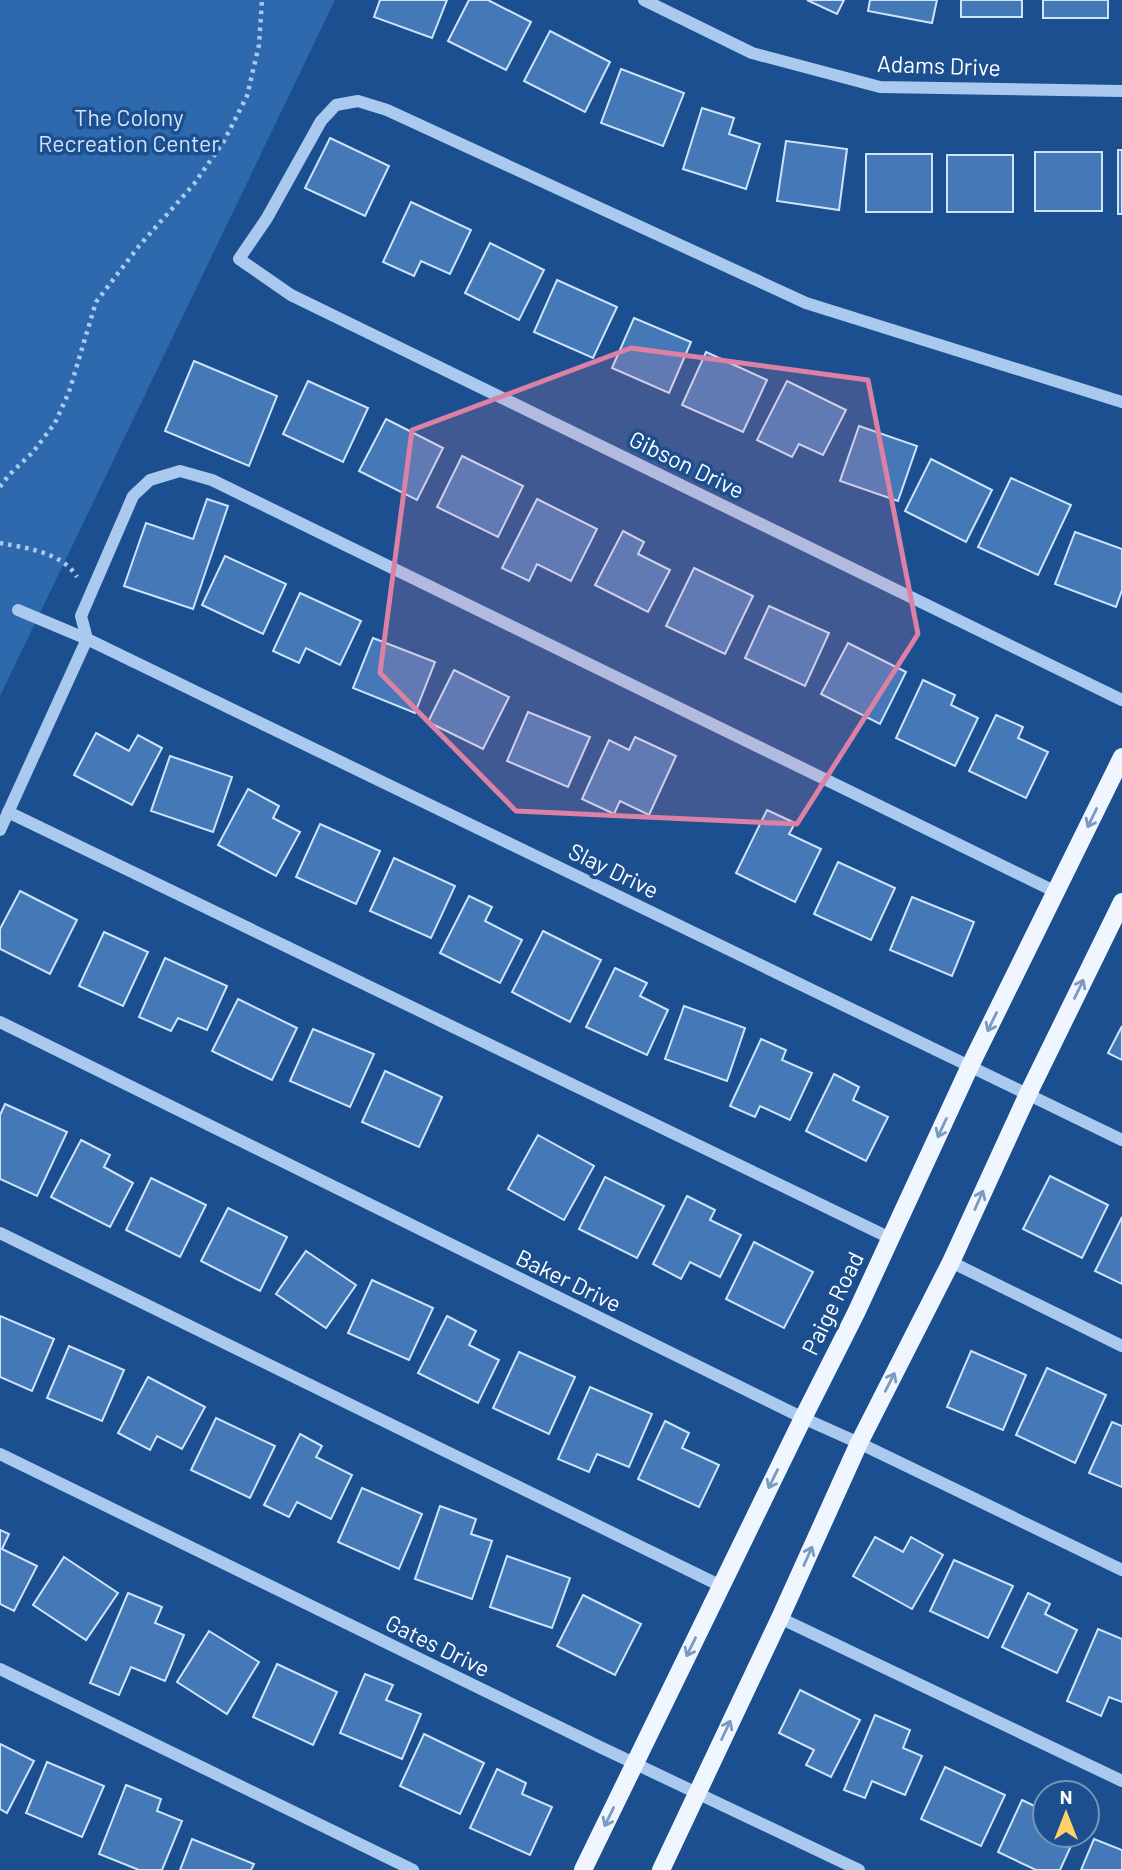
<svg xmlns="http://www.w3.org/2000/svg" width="1122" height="1870" font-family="Barlow,sans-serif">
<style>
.green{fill:#2e69ad}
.building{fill:#4478b7;stroke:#cfe3fa;stroke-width:2}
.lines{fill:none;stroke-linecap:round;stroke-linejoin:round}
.path{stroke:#a9c9ee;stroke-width:4.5;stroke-dasharray:3.5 5;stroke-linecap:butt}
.minor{stroke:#a9c9ee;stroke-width:12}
.major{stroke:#f0f6ff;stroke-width:18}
.oneway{stroke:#7b9ac1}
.marked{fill:#dd80a5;fill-opacity:0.2;stroke:#dd80a5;stroke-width:5;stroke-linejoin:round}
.labels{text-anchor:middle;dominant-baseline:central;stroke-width:7;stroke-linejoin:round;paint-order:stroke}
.street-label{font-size:23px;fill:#fff;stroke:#1b4f8f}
.park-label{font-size:23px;fill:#cfe3fa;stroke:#1b4f8f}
</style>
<rect width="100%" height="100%" fill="#1b4f8f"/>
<path class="green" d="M0 0H335L0 696Z"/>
<g class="building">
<path d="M380 0H447L432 38 374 17Z"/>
<path d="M469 0H488L531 22 506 70 448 41Z"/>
<path d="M807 0H844L837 14Z"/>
<path d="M870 0H937L932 23 868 11Z"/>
<rect x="961" y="0" width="61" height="17"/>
<rect x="1043" y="0" width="65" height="18"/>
<path d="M550 31 610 62 585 112 524 81Z"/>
<path d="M621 69 684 93 663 146 601 123Z"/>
<path d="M702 108 734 118 729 134 760 144 746 189 683 169Z"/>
<path d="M330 138 389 166 365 216 305 188Z"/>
<path d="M786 141 847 149 839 210 777 201Z"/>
<rect x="1118" y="150" width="4" height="64"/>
<rect x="1035" y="152" width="67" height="59"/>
<rect x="866" y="154" width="66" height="58"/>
<rect x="947" y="155" width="66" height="57"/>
<path d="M411 202 471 230 450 274 421 261 414 276 383 262Z"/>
<path d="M490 243 544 270 519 320 465 293Z"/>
<path d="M557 280 617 307 593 358 534 332Z"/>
<path d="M634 318 691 342 669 393 612 368Z"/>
<path d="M706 352 767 380 743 432 682 405Z"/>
<path d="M194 361 277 396 249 466 165 431Z"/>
<path d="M308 381 368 408 343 462 283 434Z"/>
<path d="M787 381 846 410 823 455 799 444 792 457 757 440Z"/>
<path d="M386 419 443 448 417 500 359 471Z"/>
<path d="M859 426 917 446 898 501 840 481Z"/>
<path d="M462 456 523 486 498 537 437 507Z"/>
<path d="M931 459 992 490 966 542 905 511Z"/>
<path d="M1011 478 1071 505 1038 575 978 547Z"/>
<path d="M207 499 228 506 193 609 124 586 146 523 193 539Z"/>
<path d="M537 499 597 529 571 581 537 564 529 581 502 568Z"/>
<path d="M623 531 644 542 638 554 670 570 648 612 595 585Z"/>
<path d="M1075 532 1122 549V590L1116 607 1055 584Z"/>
<path d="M225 556 286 584 263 634 202 605Z"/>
<path d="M694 568 753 596 725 654 666 626Z"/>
<path d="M300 593 361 621 340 665 306 648 299 663 273 651Z"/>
<path d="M769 606 829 633 805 686 745 658Z"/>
<path d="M373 638 435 662 415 713 353 688Z"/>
<path d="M848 643 906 672 880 724 821 694Z"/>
<path d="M454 670 509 697 483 749 428 722Z"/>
<path d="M923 680 955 695 951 705 978 718 955 766 896 738Z"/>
<path d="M528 712 590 737 568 787 507 761Z"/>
<path d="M996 715 1023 727 1018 738 1048 752 1026 798 969 771Z"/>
<path d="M96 733 129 751 138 735 162 748 132 805 74 775Z"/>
<path d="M635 737 676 756 649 815 620 801 614 814 582 799 609 740 629 750Z"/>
<path d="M170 756 232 777 213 832 151 811Z"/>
<path d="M248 789 279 806 273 818 300 832 276 876 218 845Z"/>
<path d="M767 810 795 823 789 834 821 849 795 902 736 873Z"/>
<path d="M320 824 380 851 356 904 296 877Z"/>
<path d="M394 858 455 886 431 938 370 911Z"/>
<path d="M838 862 895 888 871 940 814 914Z"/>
<path d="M20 891 77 920 50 974 0 949V929Z"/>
<path d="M469 896 492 907 485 921 522 940 500 983 440 953Z"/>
<path d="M912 897 974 922 952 976 890 950Z"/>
<path d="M543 931 601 960 570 1022 512 992Z"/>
<path d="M104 932 148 952 123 1006 79 986Z"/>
<path d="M165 958 227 986 207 1030 178 1018 171 1031 139 1017Z"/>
<path d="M615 968 647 983 640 996 668 1010 647 1055 586 1027Z"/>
<path d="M238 999 297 1028 272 1080 212 1051Z"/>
<path d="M684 1006 745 1028 727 1081 665 1059Z"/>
<path d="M1122 1026V1060L1108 1053Z"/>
<path d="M313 1029 374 1054 350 1107 290 1081Z"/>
<path d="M761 1039 786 1050 782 1060 812 1073 790 1120 760 1106 755 1117 730 1106Z"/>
<path d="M385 1071 442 1097 419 1147 362 1122Z"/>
<path d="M834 1074 859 1087 853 1100 888 1117 866 1161 806 1131Z"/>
<path d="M5 1104 67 1132 37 1196 0 1179V1115Z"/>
<path d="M538 1135 594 1166 564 1220 508 1189Z"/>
<path d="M81 1140 110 1155 104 1167 133 1183 110 1227 51 1197Z"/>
<path d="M1050 1176 1108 1205 1082 1258 1023 1229Z"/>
<path d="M605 1177 664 1206 637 1258 579 1229Z"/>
<path d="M151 1178 206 1205 180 1257 126 1230Z"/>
<path d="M687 1196 715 1210 710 1220 741 1235 720 1277 690 1262 681 1279 653 1264Z"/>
<path d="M228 1208 287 1237 260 1291 201 1261Z"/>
<path d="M1122 1217V1284L1095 1271Z"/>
<path d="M754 1242 813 1272 784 1328 726 1299Z"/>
<path d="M306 1251 356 1285 326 1328 276 1294Z"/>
<path d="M372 1280 433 1308 409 1360 348 1333Z"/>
<path d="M0 1316 54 1339 32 1391 0 1377Z"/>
<path d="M447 1316 476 1331 469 1345 499 1360 478 1403 418 1373Z"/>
<path d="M69 1346 124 1370 102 1421 47 1398Z"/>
<path d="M971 1351 1026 1375 1003 1430 947 1407Z"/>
<path d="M519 1352 575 1377 549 1434 493 1408Z"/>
<path d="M1047 1368 1106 1395 1075 1463 1016 1435Z"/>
<path d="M148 1377 205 1407 182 1449 157 1436 150 1450 118 1433Z"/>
<path d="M590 1387 652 1414 629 1467 597 1454 589 1472 558 1459Z"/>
<path d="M216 1418 275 1446 250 1498 191 1470Z"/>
<path d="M665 1421 689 1433 682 1448 719 1465 699 1507 638 1479Z"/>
<path d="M1112 1422 1122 1426V1487L1089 1473Z"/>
<path d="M300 1434 322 1446 316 1457 352 1475 331 1519 297 1502 289 1517 264 1505Z"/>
<path d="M362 1488 422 1514 399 1569 338 1542Z"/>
<path d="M440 1506 476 1519 471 1534 492 1541 472 1599 415 1579Z"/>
<path d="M0 1530 9 1534 2 1549 37 1566 14 1611 0 1604Z"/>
<path d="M875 1537 903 1552 911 1537 943 1555 912 1609 853 1576Z"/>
<path d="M507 1556 570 1578 552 1628 490 1607Z"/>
<path d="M64 1557 118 1593 86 1640 33 1605Z"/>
<path d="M954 1560 1013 1586 988 1638 930 1611Z"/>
<path d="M128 1593 162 1607 155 1623 184 1635 165 1681 131 1667 119 1695 90 1683Z"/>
<path d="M1028 1593 1050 1604 1045 1614 1077 1630 1057 1673 1002 1647Z"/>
<path d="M583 1595 641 1624 615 1675 557 1646Z"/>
<path d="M1098 1629 1122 1639V1702L1109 1697 1101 1716 1067 1701Z"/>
<path d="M209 1631 259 1662 227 1714 177 1682Z"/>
<path d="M277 1664 337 1692 313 1745 253 1717Z"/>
<path d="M365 1674 393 1685 386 1700 421 1714 402 1759 340 1733Z"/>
<path d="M800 1690 860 1720 831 1777 806 1765 814 1750 779 1733Z"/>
<path d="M875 1715 910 1730 903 1748 922 1756 905 1795 872 1781 865 1798 844 1790Z"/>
<path d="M424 1734 484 1763 460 1814 400 1786Z"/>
<path d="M0 1744 34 1761 7 1813 0 1809Z"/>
<path d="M47 1762 104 1786 82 1837 26 1813Z"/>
<path d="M945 1767 1005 1795 981 1846 921 1819Z"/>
<path d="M497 1769 526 1783 522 1794 552 1807 530 1855 470 1828Z"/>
<path d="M126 1785 161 1799 157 1811 182 1821 162 1870H139L99 1854Z"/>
<path d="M1022 1800 1045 1811V1835H1076L1060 1870H1036L998 1852Z"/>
<path d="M192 1839 254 1864 251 1870H180Z"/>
<path d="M1094 1839 1122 1850V1870H1081Z"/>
</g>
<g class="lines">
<g class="path">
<path d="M0 487 9 475 33 452 55 423 69 392 96 302 139 246 194 184 224 141 247 96 259 45 262 0"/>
<path d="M0 543C26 548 62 552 77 577"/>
</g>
<g class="minor">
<path d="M644 0 752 53 880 87 1122 91"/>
<path d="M1122 402 806 303 387 110 358 101 336 105 321 121 267 218 239 259 291 295 1122 700"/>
<path d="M18 610 87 639 1122 1140"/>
<path d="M87 639 81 616 133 496 150 480 180 471 212 480 1056 892"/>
<path d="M8 812 890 1238"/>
<path d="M0 830 87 639"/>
<path d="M0 1022 803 1418 859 1443 1122 1570"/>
<path d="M0 1233 721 1586"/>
<path d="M951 1262 1122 1346"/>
<path d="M0 1454 600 1747 859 1870"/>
<path d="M780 1618 1122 1781"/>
<path d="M0 1669 413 1870"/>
</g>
<g class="major">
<path d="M583 1870 803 1418 856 1313 970 1066 1122 757"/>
<path d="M661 1870 780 1618 859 1443 951 1262 1028 1094 1122 902"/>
</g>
</g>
<defs><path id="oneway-shaft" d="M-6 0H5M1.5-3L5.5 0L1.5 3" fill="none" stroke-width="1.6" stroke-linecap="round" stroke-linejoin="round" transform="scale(1.75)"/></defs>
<g class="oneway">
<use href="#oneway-shaft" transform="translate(1092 818) rotate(116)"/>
<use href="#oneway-shaft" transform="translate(1079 989) rotate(-64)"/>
<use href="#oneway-shaft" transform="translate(992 1022) rotate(116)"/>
<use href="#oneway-shaft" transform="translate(942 1128) rotate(115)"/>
<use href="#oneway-shaft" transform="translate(979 1200) rotate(-66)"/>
<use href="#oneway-shaft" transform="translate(890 1382) rotate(-63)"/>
<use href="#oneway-shaft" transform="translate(773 1479) rotate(116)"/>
<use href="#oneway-shaft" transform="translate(808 1556) rotate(-66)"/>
<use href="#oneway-shaft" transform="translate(691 1647) rotate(116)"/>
<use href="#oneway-shaft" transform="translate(726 1730) rotate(-65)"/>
<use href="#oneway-shaft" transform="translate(609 1817) rotate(116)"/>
</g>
<path class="marked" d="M631 348 868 380 918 634 797 824 516 811 380 673 412 430Z"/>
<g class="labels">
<g class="street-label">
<text transform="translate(939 65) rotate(2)">Adams Drive</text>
<text transform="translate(687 464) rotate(26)">Gibson Drive</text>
<text transform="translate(614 870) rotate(26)">Slay Drive</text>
<text transform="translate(569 1280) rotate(26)">Baker Drive</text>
<text transform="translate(832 1303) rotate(-64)">Paige Road</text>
<text transform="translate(438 1645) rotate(26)">Gates Drive</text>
</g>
<g class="park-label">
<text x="129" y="117">The Colony<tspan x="129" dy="26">Recreation Center</tspan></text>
</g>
</g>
<g transform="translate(1066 1814)"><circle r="33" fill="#1b4f8f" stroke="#7695bc" stroke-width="2"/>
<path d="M0-5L12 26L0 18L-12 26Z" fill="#ffd166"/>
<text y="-10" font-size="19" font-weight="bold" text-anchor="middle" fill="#ffffff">N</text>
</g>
</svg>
